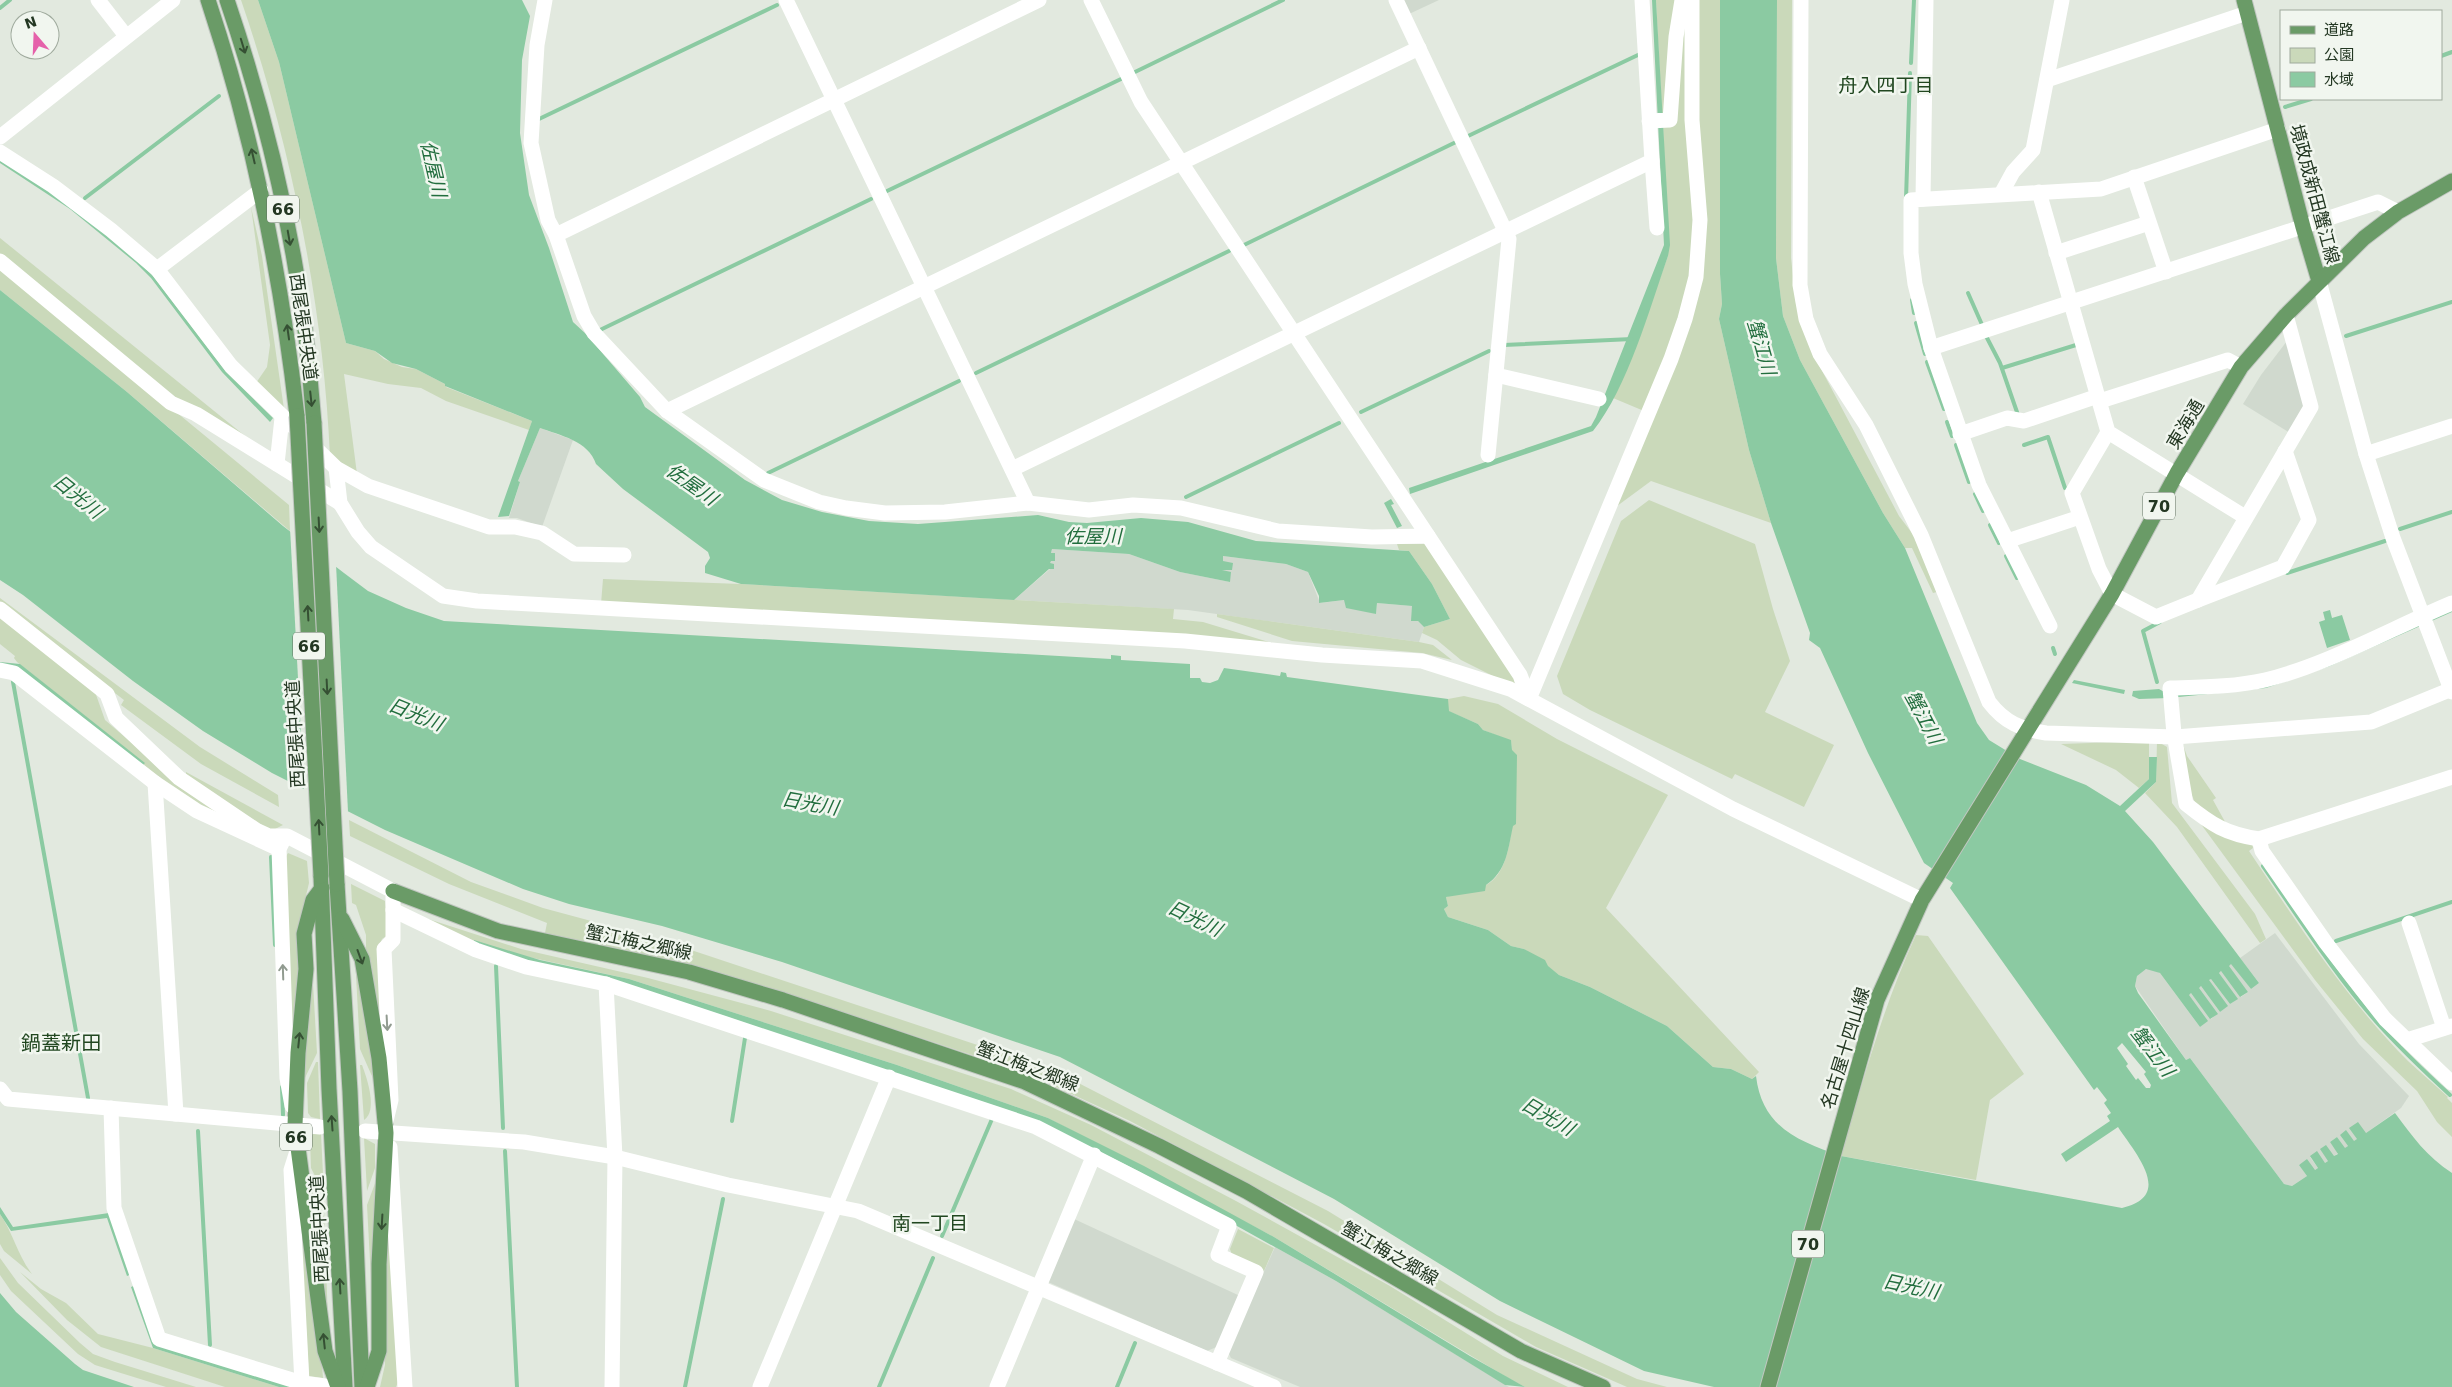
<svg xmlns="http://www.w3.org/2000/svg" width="2452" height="1387" font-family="'DejaVu Sans','Noto Sans JP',sans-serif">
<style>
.built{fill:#d0d9ce}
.green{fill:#cad9ba}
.water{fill:#8bcaa2;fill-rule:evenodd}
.pier{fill:#e2e9df}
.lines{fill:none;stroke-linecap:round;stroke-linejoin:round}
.stream{stroke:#8bcaa2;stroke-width:4}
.major-casing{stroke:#c1c7c1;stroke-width:17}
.minor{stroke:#fff;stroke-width:15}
.major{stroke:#6a9b67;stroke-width:15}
.major-bridge-casing{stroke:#c1c7c1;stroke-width:17;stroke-linecap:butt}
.major-bridge{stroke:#6a9b67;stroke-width:15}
.oneway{stroke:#355033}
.oneway2{stroke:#919b90}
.labels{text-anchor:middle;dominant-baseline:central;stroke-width:5;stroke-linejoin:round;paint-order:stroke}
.shield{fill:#f1f6ef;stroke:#617060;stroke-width:1}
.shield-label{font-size:16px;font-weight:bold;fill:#233722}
.street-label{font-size:18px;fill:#233722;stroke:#f1f6ef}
.neighbourhood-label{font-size:19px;fill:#214720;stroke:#f1f6ef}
.water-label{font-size:19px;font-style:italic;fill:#226e3e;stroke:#f1f6ef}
.quarter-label{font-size:20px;fill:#214720;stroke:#f1f6ef}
</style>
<rect width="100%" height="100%" fill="#e2e9df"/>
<g class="built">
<path d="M1402 0H1439L1409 14Z"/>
<path d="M2287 341 2307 405 2290 433 2243 404 2261 375Z"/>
<path d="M540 428 573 440 542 527 517 518H509L520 482 518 481Z"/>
<path d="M1052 549 1129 554 1180 572 1230 582 1222 570 1223 556 1286 564 1308 572 1320 603 1344 600 1376 614 1377 603 1412 606 1418 621 1424 627 1419 642 1188 610 1014 600 1050 569V561H1055V553H1051Z"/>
<path d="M2275 933 2359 1044 2409 1096 2401 1108 2366 1133 2350 1128 2358 1139 2354 1142 2340 1135 2348 1146 2345 1149 2337 1137 2330 1142 2338 1153 2334 1156 2321 1149 2329 1160 2325 1163 2310 1157 2318 1168 2315 1170 2299 1164 2307 1176 2292 1186 2284 1184 2190 1058 2186 1060 2135 986 2137 976 2141 971 2150 968 2160 973 2200 1027 2207 1021 2188 995 2191 993 2211 1019 2217 1014 2198 988 2201 986 2220 1012 2227 1006 2208 980 2211 979 2230 1004 2237 999 2219 973 2221 971 2241 997 2248 992 2228 966 2231 963 2251 989 2259 983 2240 958Z"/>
<path d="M1072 1218 1240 1296 1219 1346 1207 1351 1048 1282Z"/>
<path d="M1275 1247 1336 1281 1509 1387H1300L1231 1358 1228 1352Z"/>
</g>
<g class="green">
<path d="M241 0H258L279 62 346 343 375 351 384 359 402 367 416 369 445 384 446 387 532 421 529 430 446 401 421 388 388 384 344 374 357 474 330 456C323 302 291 146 241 0Z"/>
<path d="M1656 0H1679L1667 116 1662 117Z"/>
<path d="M1685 0 1695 220 1691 273 1675 338 1644 411 1613 398 1626 371 1668 256 1663 125Z"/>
<path d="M1695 0H1720V274L1722 304 1719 319 1749 450 1771 523 1651 481 1613 509 1700 277Z"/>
<path d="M1777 0H1792L1791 258 1796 304 1819 365 1899 516 1915 537 1937 592 1933 593 1912 548H1905L1883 513 1800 360 1783 316 1776 258Z"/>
<path d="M251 207 262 256 284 409 256 383 267 367 270 345Z"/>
<path d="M0 238 255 444 178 401 0 256Z"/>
<path d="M0 267 289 505 290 531 127 392 0 290Z"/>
<path d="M1649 500 1755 544 1773 609 1790 661 1765 712 1834 745 1804 807 1735 774 1732 779 1590 710 1563 694 1557 676 1621 521Z"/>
<path d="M1397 544H1425L1514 675 1515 687 1461 660 1437 640 1422 633 1424 627 1450 619 1432 584 1409 551 1399 550Z"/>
<path d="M603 579 741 584 1174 609 1173 619 1203 622 1282 646 601 604Z"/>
<path d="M0 598 200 747 278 795 279 807 201 764 121 705 124 700 0 605Z"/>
<path d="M0 614 94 689 105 720 176 781 254 832 203 810 141 767 144 763 17 662 14 658 15 656 0 644Z"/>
<path d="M1217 614 1419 642 1433 645 1452 660 1422 653 1292 641 1217 617Z"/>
<path d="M1464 696 1498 704 1557 739 1668 795 1606 908 1759 1072 1752 1079 1731 1069 1713 1067 1667 1026 1590 987 1559 975 1524 949 1511 946 1488 930 1448 917 1444 909 1448 906 1446 897C1461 891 1481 891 1493 880 1519 857 1514 774 1511 741L1483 730 1478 724 1448 711V699Z"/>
<path d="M2149 741V779L2139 788 2116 770 2061 744Z"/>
<path d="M2157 741 2167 747 2172 803 2255 914 2266 939 2260 943 2177 827 2145 793 2156 782Z"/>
<path d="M2182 742 2187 756 2216 798 2213 800 2229 829 2197 807 2189 789Z"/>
<path d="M186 772 283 825 271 831 186 777Z"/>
<path d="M2195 816 2252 844 2253 848 2249 851C2297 923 2347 1000 2408 1061 2421 1073 2435 1085 2448 1097L2447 1098 2452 1103V1137L2437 1122 2417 1091 2363 1039 2315 980Z"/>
<path d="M349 820 471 882 543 908 658 939 1053 1070 1328 1211 1497 1315 1637 1379 1667 1387H1627L1536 1347 1324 1224 1130 1121 1026 1073 783 992 687 964 545 933 547 923 449 884 350 836Z"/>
<path d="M288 853 307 861 309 883 299 925 303 966 293 1062 284 860Z"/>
<path d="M351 884 385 901 389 934 382 939 378 949 384 1050 366 958V935L356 905 352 903Z"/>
<path d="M422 917 521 949 648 978 771 1011 1011 1089 1091 1125 1236 1201 1390 1286 1503 1356 1568 1387H1525L1508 1378 1274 1237 1048 1118 897 1065 629 979 474 945Z"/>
<path d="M1916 935 1928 936 2024 1074 1990 1100 1976 1180 1841 1156C1863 1081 1883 1006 1916 935Z"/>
<path d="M355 957 357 958 375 1083 360 1049Z"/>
<path d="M312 966 317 1053 302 1084Z"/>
<path d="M316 1062H318L320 1119 311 1117 308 1113 307 1083Z"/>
<path d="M360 1065H362C367 1078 378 1111 364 1120Z"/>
<path d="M313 1134H321L324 1194 311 1168 310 1139Z"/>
<path d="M364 1138 375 1144V1168L367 1191Z"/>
<path d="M307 1168 324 1209 329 1349Z"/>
<path d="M380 1170 372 1299 367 1205Z"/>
<path d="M388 1207 400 1377 396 1387H380L385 1365 384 1269Z"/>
<path d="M299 1208 317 1307 323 1378 309 1376Z"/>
<path d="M0 1214C13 1233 18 1256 32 1274L4 1251 0 1244Z"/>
<path d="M1238 1229 1274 1248 1264 1271 1232 1255 1230 1249Z"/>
<path d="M0 1258 18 1283 80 1343 93 1354 115 1362 196 1387H166L95 1365 78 1354 11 1291 0 1275Z"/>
<path d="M20 1272 41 1289 66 1303 98 1334 153 1348 279 1387H225L101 1347 67 1320Z"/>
</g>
<g class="water">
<path d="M258 0H522L530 16 522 60 520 133 529 195 549 248 573 322 586 334 640 397 645 407 745 480 782 500 822 512 869 521 918 524 1038 515 1069 522 1087 523 1141 518 1188 522 1256 541 1409 551 1432 584 1450 619 1424 627 1418 621H1411L1412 606 1377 603 1376 614 1346 608 1344 600 1319 603V596L1308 572 1286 564 1223 556V561L1233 563 1232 570H1222L1231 572 1230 582 1180 572 1129 554 1052 549 1051 553H1055V561H1051L1050 563 1054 564V569H1049L1014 600 741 584 705 573V566L710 558 708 552 623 489 596 464C589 441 559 435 540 428L518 481 520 482 509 516 498 517 532 421 445 386V384L416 369 392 363 375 351 346 343 279 62Z"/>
<path d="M1652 0H1656L1670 245 1668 256C1649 310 1628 387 1593 431L1410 494 1409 488 1591 426 1596 417 1664 245Z"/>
<path d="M1720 0H1777L1776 258 1783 316 1800 360 1883 513 1905 548 1977 723 1989 740 2020 759 2086 785 2120 806 2149 779V757H2157L2156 782 2125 811 2153 842 2259 983 2251 989 2231 964 2229 966 2248 992 2240 997 2221 971 2219 973 2238 999 2230 1004 2211 979 2209 980 2228 1006 2220 1012 2201 986 2199 988 2218 1014 2210 1019 2191 993 2189 995 2208 1021 2200 1027 2160 973 2146 969 2137 976 2135 986 2138 993 2186 1060 2190 1058 2284 1184 2292 1186 2307 1176 2299 1165 2307 1159 2315 1170 2318 1168 2310 1156 2317 1151 2325 1163 2328 1161 2320 1149 2326 1145 2334 1156 2338 1154 2330 1142 2337 1137 2345 1148 2348 1146 2340 1135 2346 1130 2354 1141 2357 1139 2349 1128 2358 1122 2366 1133 2395 1113C2412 1136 2427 1157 2452 1173V1387H1714L1644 1371 1500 1301 1334 1199 1060 1057 782 962 662 926 569 904 523 889 385 830 272 773 203 731 133 681 23 595 0 580V290L127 392 283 526 344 573 368 591 406 608 444 621 1111 659V655L1121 656V660L1190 664V678H1200L1202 682 1210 683 1218 680 1224 668 1280 676 1281 672 1286 673 1287 677 1448 699 1449 711 1478 724 1483 730 1511 740 1512 750 1517 755 1516 824 1513 826C1508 849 1507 871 1486 885L1485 891 1446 897 1448 906 1444 909 1448 917 1488 930 1511 946 1524 949 1545 960 1548 966 1559 975 1590 987 1667 1026 1713 1067 1731 1069 1752 1079 1756 1076C1762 1127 1798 1141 1841 1156L2122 1208C2175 1196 2135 1153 2118 1127L2066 1162 2061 1154 2110 1121 2107 1116 2111 1113 2104 1103 2107 1100 2097 1087 2094 1090 1950 888 1953 883 1924 863 1868 753 1820 648 1809 640 1810 633 1771 523 1749 450 1719 319 1722 304 1720 274ZM2122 1043 2146 1072 2144 1074 2151 1085 2150 1088H2146L2138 1078 2136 1080 2126 1066 2128 1064 2117 1048Z"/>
<path d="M0 159 73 206 120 244 153 276 226 372 273 418 270 422 222 372 151 278 136 263 70 209 0 163Z"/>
<path d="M1391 499 1394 504 1391 505 1402 526 1397 528 1384 503Z"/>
<path d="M2452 608V612L2330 666 2266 688 2169 698 2139 699 2132 696 2133 691 2159 689 2166 693 2267 683Z"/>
<path d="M2330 610 2332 618 2342 615 2350 640 2327 648 2319 622 2325 620 2323 612Z"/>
<path d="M0 662 20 664 145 763 142 766 0 666Z"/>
<path d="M2074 680 2125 690 2124 694 2072 683Z"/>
<path d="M474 940 540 960 629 979 897 1065 1048 1118 1144 1166 1274 1237 1470 1356 1525 1387 1505 1385 1336 1281 1140 1172 1044 1124 474 945Z"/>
<path d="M0 1207 13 1227 109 1213 132 1274 127 1276 107 1218 11 1231 0 1214Z"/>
<path d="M136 1285 156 1345 296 1387H279L153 1348 131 1287Z"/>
<path d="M0 1293 16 1312 75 1364 83 1370 134 1387H0Z"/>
</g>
<path class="pier" d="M290 528 336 564 348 812 304 791Z"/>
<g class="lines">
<g class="stream">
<path d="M0 8 10 0"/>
<path d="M2441 56 2452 52"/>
<path d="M1911 63 1914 0"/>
<path d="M1135 72 1283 0"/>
<path d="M2285 107 2311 99"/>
<path d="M539 119 777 5"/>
<path d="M1466 137 1640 54"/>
<path d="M887 191 1121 79"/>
<path d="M85 198 219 96"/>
<path d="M1906 199 1910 73"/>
<path d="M1244 245 1456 142"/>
<path d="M1968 293 1983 327"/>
<path d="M1912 300 1914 313"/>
<path d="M1916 323 1925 354"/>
<path d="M600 330 871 199"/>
<path d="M1986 336 2000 363 2018 415"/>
<path d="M2346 336 2452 302"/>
<path d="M1504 345 1632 339"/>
<path d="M1927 362 1944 409"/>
<path d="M2002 368 2076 345"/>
<path d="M976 373 1229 251"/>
<path d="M1361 412 1489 351"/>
<path d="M1947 422 1952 436"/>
<path d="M1956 445 1969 482"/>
<path d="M2024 445 2048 437 2065 488"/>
<path d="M768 473 959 381"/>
<path d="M1975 494 1983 511"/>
<path d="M1186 497 1339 423"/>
<path d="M1990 525 1999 543"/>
<path d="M2400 529 2452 512"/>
<path d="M2006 556 2017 578"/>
<path d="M2287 573 2385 541"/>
<path d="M2053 648 2055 654"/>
<path d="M13 682 88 1098"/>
<path d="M2157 682 2143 631 2160 622"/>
<path d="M271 857 275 945"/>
<path d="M2263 866C2301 921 2337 978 2381 1027 2403 1051 2426 1073 2450 1095"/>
<path d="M2336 941 2452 902"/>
<path d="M496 966 503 1128"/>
<path d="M282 1087 283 1115"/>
<path d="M732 1121 745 1038"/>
<path d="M198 1131 210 1345"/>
<path d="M505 1151 517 1387"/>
<path d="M942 1236 992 1119"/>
<path d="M685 1387 723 1199"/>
<path d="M879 1387 933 1258"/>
<path d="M1117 1387 1135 1343"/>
</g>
<defs>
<g id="major">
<path d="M208 0C253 135 281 274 297 416"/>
<path d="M227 0C263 106 290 218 305 329 309 360 311 392 314 423"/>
<path d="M2244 0 2303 227 2319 281"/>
<path d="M321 876 329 1089 345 1387"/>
<path d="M337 884 350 1091 362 1387"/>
<path d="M322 888 313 900 304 934 306 969 298 1053 295 1125 325 1351 338 1387"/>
<path d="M393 891 498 931 689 972 783 1000 1025 1082 1159 1146 1246 1191 1521 1351 1603 1387"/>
<path d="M342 919 362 959 379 1058 386 1133 379 1264V1351L367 1387"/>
<path d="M1768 1387 1877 1000 1922 900 2112 594 2177 473 2241 367 2286 315 2364 238 2398 212 2452 181"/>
</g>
</defs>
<use href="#major" class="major-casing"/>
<g class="minor">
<path d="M98 0 126 36"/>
<path d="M545 0 537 45 531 143 548 220 556 235 584 316 594 333 667 411 764 480 819 502 846 508 885 513 945 512 1028 503 1089 510 1133 505 1181 508 1278 531 1372 537 1428 536"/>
<path d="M786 0 1028 503"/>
<path d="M1091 0 1141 102 1520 675 1529 699"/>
<path d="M1396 0 1509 239 1488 455"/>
<path d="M1801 0 1800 285 1806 319 1820 354 1866 425 1921 535 1989 702C2005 723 2021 729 2046 733L2175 737 2371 722 2452 689"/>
<path d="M2047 80 2247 13"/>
<path d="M1649 121 1670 120 1676 37 1682 0"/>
<path d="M0 137 173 0"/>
<path d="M0 152 53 186 111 230 157 269 231 366 336 468 368 486 489 527H515L542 533 574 554 624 555"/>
<path d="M1652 161 1657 228"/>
<path d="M2134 177 2166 272"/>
<path d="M2039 192 2108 432 2245 517"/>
<path d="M2001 194 2013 172 2033 150 2062 0"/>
<path d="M1923 199 1926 0"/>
<path d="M556 235 1039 0"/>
<path d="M2056 253 2149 223"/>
<path d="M0 261 171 403 196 414 340 503"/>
<path d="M157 269 261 190"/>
<path d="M2319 281 2366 454 2393 538 2452 692"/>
<path d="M1931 348 2378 202 2398 212"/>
<path d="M1496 375 1599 399"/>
<path d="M2100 401 2228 360 2241 367"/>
<path d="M667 411 1419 48"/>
<path d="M2108 432 2072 493 2099 569 2112 594 2156 617 2198 600 2311 407 2286 315"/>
<path d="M1960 434 2007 418 2024 421 2098 396"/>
<path d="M2366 454 2452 426"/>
<path d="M277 464 282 418"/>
<path d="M336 468 340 503 358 532 371 547 443 596 477 601 1185 641 1322 655 1422 661 1510 689 1733 809 1922 900"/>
<path d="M1012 469 1652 161 1642 0"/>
<path d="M2007 541 2080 517"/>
<path d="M2198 600 2283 567 2309 520 2285 451"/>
<path d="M2452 603C2392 628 2327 665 2265 680 2234 687 2201 687 2170 688L2174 734 2186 804C2212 825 2226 834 2259 839L2452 777"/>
<path d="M0 609 107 694 116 718 179 778 256 830 269 836H287L393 891V940L384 949 391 1100 386 1121"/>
<path d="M2050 626 1979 485 1931 348 1915 284 1911 253V200L2101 189 2278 129"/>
<path d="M0 670 14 673 155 783 197 811 279 849"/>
<path d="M1529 699 1671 359 1685 319 1696 277 1700 220 1692 120V0"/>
<path d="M155 783 176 1114"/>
<path d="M2259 839 2262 851 2326 943 2385 1019 2452 1083"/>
<path d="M283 841 279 849 287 1078 292 1106"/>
<path d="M393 910 476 950 526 967 606 984 1036 1127 1229 1226 1218 1255 1256 1272 1217 1363"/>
<path d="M2409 923 2444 1028"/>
<path d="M606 984 615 1157 612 1387"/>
<path d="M2407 1040 2452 1026"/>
<path d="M0 1089 8 1099 320 1127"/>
<path d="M111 1108 114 1208 159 1339 302 1383 325 1386"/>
<path d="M365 1131 524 1142 615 1157 728 1185 858 1211 1274 1387"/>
<path d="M390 1147 405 1387"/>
<path d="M297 1151 291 1170 302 1383"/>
<path d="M760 1387 889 1077"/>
<path d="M997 1387 1094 1155"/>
</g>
<use href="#major" class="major"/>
<defs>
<g id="major-bridge">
<path d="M297 416 321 876"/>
<path d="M314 423 337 884"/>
</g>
</defs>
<use href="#major-bridge" class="major-bridge-casing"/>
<use href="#major-bridge" class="major-bridge"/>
</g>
<defs><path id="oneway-shaft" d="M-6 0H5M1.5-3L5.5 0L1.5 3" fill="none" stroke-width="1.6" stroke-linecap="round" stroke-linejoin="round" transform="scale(1.25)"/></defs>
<g class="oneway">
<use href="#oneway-shaft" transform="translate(243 46) rotate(73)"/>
<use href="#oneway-shaft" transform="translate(253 156) rotate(-103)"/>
<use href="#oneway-shaft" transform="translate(289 238) rotate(80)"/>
<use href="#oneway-shaft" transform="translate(288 332) rotate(-98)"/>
<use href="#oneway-shaft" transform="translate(311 399) rotate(84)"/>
<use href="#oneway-shaft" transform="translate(319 525) rotate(87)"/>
<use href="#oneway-shaft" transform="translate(308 613) rotate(-93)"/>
<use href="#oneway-shaft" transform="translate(327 687) rotate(87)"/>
<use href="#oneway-shaft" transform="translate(319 827) rotate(-93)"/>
<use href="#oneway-shaft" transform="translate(360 957) rotate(70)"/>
<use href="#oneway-shaft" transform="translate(299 1040) rotate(-84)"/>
<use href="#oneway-shaft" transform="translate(332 1123) rotate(-94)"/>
<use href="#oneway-shaft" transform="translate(382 1222) rotate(93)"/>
<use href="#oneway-shaft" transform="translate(340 1286) rotate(-93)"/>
<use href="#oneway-shaft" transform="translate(324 1341) rotate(-96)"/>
</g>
<g class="oneway2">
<use href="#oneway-shaft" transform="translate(283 972) rotate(-92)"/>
<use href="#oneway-shaft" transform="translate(387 1023) rotate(87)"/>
</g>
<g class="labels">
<g class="shield">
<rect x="267" y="195.5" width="32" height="27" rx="4"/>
<rect x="2143" y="492.5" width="32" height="27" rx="4"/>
<rect x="293" y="632.5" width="32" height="27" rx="4"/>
<rect x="280" y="1123.5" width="32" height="27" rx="4"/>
<rect x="1792" y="1230.5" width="32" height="27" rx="4"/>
</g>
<g class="shield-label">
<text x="283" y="209">66</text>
<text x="2159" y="506">70</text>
<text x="309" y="646">66</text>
<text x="296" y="1137">66</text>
<text x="1808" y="1244">70</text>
</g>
<g class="street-label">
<text transform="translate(2315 194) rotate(75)">境政成新田蟹江線</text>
<text transform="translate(304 327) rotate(82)">西尾張中央道</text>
<text transform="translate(2185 424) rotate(-59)">東海通</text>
<text transform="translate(295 734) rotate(-93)">西尾張中央道</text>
<text transform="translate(639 942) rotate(12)">蟹江梅之郷線</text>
<text transform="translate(1845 1048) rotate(-73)">名古屋十四山線</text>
<text transform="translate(1028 1066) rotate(21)">蟹江梅之郷線</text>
<text transform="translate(319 1229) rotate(-93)">西尾張中央道</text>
<text transform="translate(1390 1253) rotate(30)">蟹江梅之郷線</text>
</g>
<g class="neighbourhood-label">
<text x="1886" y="85">舟入四丁目</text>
<text x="930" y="1223">南一丁目</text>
</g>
<g class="water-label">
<text transform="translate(434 169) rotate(77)">佐屋川</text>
<text transform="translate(1762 347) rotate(74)">蟹江川</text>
<text transform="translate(692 484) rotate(35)">佐屋川</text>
<text transform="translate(78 496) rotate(39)">日光川</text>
<text x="1093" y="536">佐屋川</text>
<text transform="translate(416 714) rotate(22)">日光川</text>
<text transform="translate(1924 717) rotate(62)">蟹江川</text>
<text transform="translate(810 803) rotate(10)">日光川</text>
<text transform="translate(1195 918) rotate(26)">日光川</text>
<text transform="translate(2153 1051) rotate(53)">蟹江川</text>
<text transform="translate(1548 1116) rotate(30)">日光川</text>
<text transform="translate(1911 1286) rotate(12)">日光川</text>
</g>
<g class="quarter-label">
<text x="61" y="1043">鍋蓋新田</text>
</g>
</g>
<rect x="2280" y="10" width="162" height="90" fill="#f1f6ef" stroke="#9faa9d"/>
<rect x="2290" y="26" width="25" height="8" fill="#6a9b67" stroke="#9faa9d"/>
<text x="2324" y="35" font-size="15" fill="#233722">道路</text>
<rect x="2290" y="48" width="25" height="15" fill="#cad9ba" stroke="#9faa9d"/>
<text x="2324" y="60" font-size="15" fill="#233722">公園</text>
<rect x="2290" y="72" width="25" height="15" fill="#8bcaa2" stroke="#9faa9d"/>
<text x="2324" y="85" font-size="15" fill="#233722">水域</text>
<g transform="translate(35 35) rotate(341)"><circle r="24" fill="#f1f6ef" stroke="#9faa9d"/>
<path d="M0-4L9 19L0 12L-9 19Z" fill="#e561aa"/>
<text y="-8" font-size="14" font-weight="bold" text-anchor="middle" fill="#233722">N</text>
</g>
</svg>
